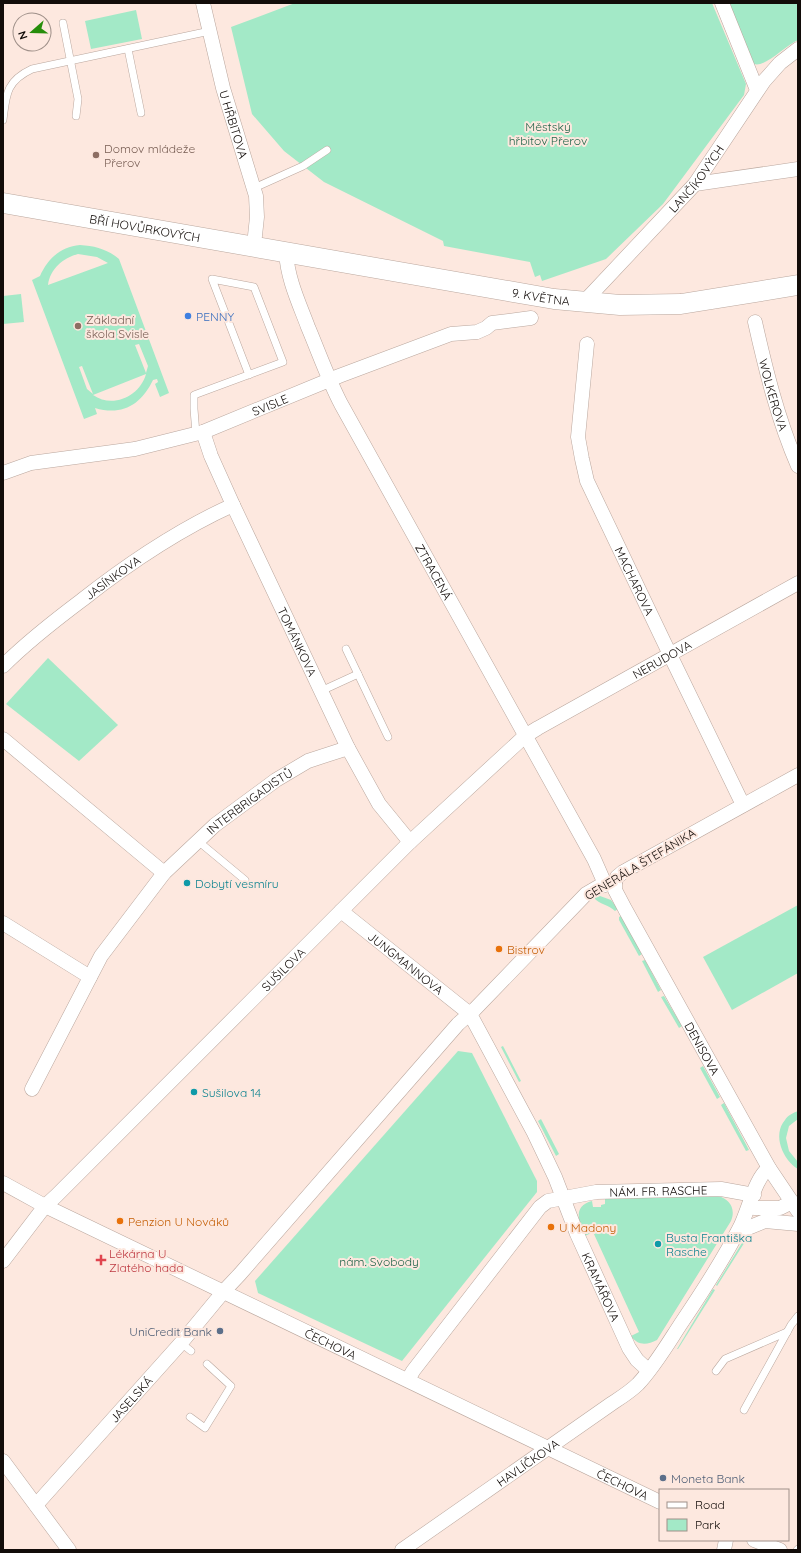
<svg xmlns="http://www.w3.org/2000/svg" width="801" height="1553" font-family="Quicksand,sans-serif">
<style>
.green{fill:#a3e9c7;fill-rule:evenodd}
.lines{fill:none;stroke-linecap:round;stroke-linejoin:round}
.service-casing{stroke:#baa79e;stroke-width:8}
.minor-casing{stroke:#baa79e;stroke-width:15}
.secondary-casing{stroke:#baa79e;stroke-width:21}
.service{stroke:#fff;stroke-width:7}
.minor{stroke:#fff;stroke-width:14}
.secondary{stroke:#fff;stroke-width:20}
.education-dot{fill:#8d6e63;stroke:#fde8df;stroke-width:1.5}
.shop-dot{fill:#3f7fe0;stroke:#fde8df;stroke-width:1.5}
.culture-dot{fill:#0f9aa8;stroke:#fde8df;stroke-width:1.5}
.food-dot{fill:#e8710a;stroke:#fde8df;stroke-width:1.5}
.health-dot{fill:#e0444e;stroke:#fde8df;stroke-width:1.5}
.service-dot{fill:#5c6f8a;stroke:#fde8df;stroke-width:1.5}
.labels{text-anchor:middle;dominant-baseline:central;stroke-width:4;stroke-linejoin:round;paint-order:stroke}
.street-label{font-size:12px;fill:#120c09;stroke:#fde8df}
.park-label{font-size:12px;fill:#216449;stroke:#fde8df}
.education-label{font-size:12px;fill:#785e54;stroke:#fde8df;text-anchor:start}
.shop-label{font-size:12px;fill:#366cbe;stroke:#fde8df;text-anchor:start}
.culture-label{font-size:12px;fill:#0d838f;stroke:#fde8df;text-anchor:start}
.food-label{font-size:12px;fill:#c56008;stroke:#fde8df;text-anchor:start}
.health-label{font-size:12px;fill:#be3a42;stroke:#fde8df;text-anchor:start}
.service-label{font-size:12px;fill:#4e5e75;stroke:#fde8df;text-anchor:end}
</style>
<rect width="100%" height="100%" fill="#fde8df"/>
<g class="green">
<path d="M295 3H712L746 84 744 95 663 204 606 259 542 281 540 275 535 277 530 262 444 246 443 241 324 182 284 151 252 114 231 27Z"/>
<path d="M726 3H798V40C786 45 765 68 754 64Z"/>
<path d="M136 10 142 39 91 49 85 21Z"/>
<path d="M80 245C95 246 107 249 119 259L169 393 160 397 155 384 158 382 157 379 153 380C141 405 122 416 95 408L97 414 84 419 32 280 40 276C48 258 61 247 80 245ZM78 254 97 257 108 263 48 285C50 269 63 258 78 254ZM139 344 148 366 146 373 135 345ZM82 366 93 394 87 389 79 367ZM146 374C140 396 113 409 93 395Z"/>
<path d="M21 294 24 322 3 324V296Z"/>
<path d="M48 658 118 725 79 761 6 704Z"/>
<path d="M600 896 611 900 618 909 615 911C609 905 599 904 594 898Z"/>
<path d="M798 905V973L732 1010 703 957Z"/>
<path d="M621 916 642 954 639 956 619 920V917Z"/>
<path d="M645 960 661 990 658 992 642 961Z"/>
<path d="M664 996 682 1026 679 1028 661 997Z"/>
<path d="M503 1046 521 1081 519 1082 501 1047Z"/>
<path d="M458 1051 472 1053 537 1181V1192L402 1361 258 1293 255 1281Z"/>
<path d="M703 1066 720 1097 717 1099 700 1068Z"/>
<path d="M724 1103 749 1150 746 1151 721 1105Z"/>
<path d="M798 1111V1119L789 1126 786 1138 789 1151 798 1162V1169C783 1160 772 1135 785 1120 788 1115 793 1113 798 1111Z"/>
<path d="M541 1119 559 1154 556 1156 538 1121Z"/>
<path d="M718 1196C730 1199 736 1209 731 1221L657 1340C647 1345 638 1346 631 1336L639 1332 593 1232 585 1236C579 1223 572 1206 592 1201L593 1207H601V1205L605 1204V1199Z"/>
<path d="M752 1233 748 1237 717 1286 716 1285 745 1238 748 1234Z"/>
<path d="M713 1289 715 1290 678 1349H677Z"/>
</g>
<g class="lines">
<defs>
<g id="service">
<path d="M63 23 78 99 76 116"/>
<path d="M128 49 141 113"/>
<path d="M3 120C6 95 6 81 32 69L210 31"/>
<path d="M254 188 303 166 327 150"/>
<path d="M196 434 194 409V395L283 362 254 287 212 279 249 375"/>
<path d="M346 649 388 737"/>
<path d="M321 691 358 674"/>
<path d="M198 841 245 880"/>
<path d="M181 1343 191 1351"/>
<path d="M716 1371 725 1359 787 1332"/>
<path d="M744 1410 791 1325 798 1316"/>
<path d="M190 1417 205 1428 231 1386 207 1364"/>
<path d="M797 1550 798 1549"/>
</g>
<g id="minor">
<path id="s1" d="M203 3 223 88 256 196 257 217 254 245"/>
<path d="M722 3 757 90"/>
<path d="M695 184 798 169"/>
<path id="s2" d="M286 251C287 278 299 303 308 327 319 353 328 379 341 404L594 859 605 884"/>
<path id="s3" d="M584 302 695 184 764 81 780 63 798 49"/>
<path id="s4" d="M755 322C766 371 778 420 798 466"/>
<path id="s5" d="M587 344 578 437 582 459 587 481 674 663 743 805"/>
<path id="s6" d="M203 432 211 456 233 505 348 748 379 804 410 842"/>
<path id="s7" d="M3 473 31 463 135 449 203 432 339 376 451 334 477 332 486 328 492 323 531 318"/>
<path id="s8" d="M3 666C27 642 54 621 82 600 129 563 178 530 233 505"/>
<path d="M3 739 164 873"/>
<path id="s9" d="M615 882V890L625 909 769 1168 798 1211"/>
<path id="s10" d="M341 911 470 1014 534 1133 555 1177 577 1234 629 1348 637 1360 648 1370"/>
<path d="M3 923 90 977"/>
<path id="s11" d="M32 1089 101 956 164 873 215 825 276 780 308 761 348 748"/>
<path id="s12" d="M3 1183 45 1206 660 1502"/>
<path d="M749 1207 754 1208H780L792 1202"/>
<path d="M738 1232 765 1221 798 1224"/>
<path id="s13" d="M3 1261 45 1206 56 1196 410 842 525 736 538 728 798 583"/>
<path id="s14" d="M408 1380 413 1371 540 1207 548 1201 596 1192 721 1189 754 1195"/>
<path d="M3 1461 69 1550"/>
<path id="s15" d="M36 1505 181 1343 224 1291 240 1274 458 1024 475 1009 586 894 598 887 615 882 617 877 623 872 798 775"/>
<path d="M754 1540 780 1550"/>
<path id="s16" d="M402 1550 611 1404C620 1398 630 1392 638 1384 654 1367 667 1345 680 1325 701 1294 722 1262 739 1229 748 1213 755 1177 769 1168"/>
<path d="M724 1550 726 1540"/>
</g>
<g id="secondary">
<path id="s17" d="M3 203 554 299 620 305 681 304 798 285"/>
</g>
</defs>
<use href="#service" class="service-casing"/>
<use href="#minor" class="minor-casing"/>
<use href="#secondary" class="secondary-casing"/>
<use href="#service" class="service"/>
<use href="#minor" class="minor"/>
<use href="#secondary" class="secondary"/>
</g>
<g class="education-dot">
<circle cx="96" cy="155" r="4"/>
<circle cx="78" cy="326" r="4"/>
</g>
<circle class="shop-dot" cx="188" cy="316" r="4"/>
<g class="culture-dot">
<circle cx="187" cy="883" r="4"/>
<circle cx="194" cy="1092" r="4"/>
<circle cx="658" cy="1244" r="4"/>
</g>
<g class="food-dot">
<circle cx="499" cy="949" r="4"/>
<circle cx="120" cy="1221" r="4"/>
<circle cx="551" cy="1227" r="4"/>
</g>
<path class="health-dot" d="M99 1254h4v4h4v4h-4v4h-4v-4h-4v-4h4z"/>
<g class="service-dot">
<circle cx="220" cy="1331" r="4"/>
<circle cx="663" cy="1478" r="4"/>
</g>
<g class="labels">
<g class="street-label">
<text stroke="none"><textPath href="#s1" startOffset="125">U HŘBITOVA</textPath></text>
<text stroke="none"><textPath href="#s3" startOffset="167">LANČÍKOVÝCH</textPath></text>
<text stroke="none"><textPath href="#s17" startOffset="144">BŘÍ HOVŮRKOVÝCH</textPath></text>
<text stroke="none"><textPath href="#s17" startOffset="546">9. KVĚTNA</textPath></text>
<text stroke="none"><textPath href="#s4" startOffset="75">WOLKEROVA</textPath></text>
<text stroke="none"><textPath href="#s7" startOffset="277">SVISLE</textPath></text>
<text stroke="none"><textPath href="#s2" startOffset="355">ZTRACENÁ</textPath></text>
<text stroke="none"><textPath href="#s8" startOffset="141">JASÍNKOVA</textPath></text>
<text stroke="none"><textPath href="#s5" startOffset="249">MACHAROVA</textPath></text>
<text stroke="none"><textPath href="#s6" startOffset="230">TOMÁNKOVA</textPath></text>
<text stroke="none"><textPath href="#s13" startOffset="898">NERUDOVA</textPath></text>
<text stroke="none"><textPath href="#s11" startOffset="366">INTERBRIGADISTŮ</textPath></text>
<text transform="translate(640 864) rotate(-31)">GENERÁLA ŠTEFÁNIKA</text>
<text stroke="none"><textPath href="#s10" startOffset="83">JUNGMANNOVA</textPath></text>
<text stroke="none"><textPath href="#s13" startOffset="405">SUŠILOVA</textPath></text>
<text stroke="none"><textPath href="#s9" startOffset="189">DENISOVA</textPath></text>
<text stroke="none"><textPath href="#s14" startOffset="339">NÁM. FR. RASCHE</textPath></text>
<text stroke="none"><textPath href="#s10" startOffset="468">KRAMÁŘOVA</textPath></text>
<text stroke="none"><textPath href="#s12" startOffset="365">ČECHOVA</textPath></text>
<text stroke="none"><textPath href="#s15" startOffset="142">JASELSKÁ</textPath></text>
<text stroke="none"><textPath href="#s16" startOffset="153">HAVLÍČKOVA</textPath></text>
<text stroke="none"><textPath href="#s12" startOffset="689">ČECHOVA</textPath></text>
</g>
<g class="park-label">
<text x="548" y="126">Městský<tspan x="548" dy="14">hřbitov Přerov</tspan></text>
<text x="379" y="1261">nám. Svobody</text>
</g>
<g class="education-label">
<text x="104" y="148">Domov mládeže<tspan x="104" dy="14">Přerov</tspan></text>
<text x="86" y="319">Základní<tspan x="86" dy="14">škola Svisle</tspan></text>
</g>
<g class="shop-label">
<text x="196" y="316">PENNY</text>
</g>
<g class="culture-label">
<text x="195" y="883">Dobytí vesmíru</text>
<text x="202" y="1092">Sušilova 14</text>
<text x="666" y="1237">Busta Františka<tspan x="666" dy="14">Rasche</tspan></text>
</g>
<g class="food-label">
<text x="507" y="949">Bistrov</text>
<text x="128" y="1221">Penzion U Nováků</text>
<text x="559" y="1227">U Madony</text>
</g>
<g class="health-label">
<text x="109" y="1253">Lékárna U<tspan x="109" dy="14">Zlatého hada</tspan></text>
</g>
<g class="service-label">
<text x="212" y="1331">UniCredit Bank</text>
<text x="671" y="1478" text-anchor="start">Moneta Bank</text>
</g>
</g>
<rect width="801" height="1553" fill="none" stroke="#120c09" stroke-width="8"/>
<rect x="659" y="1489" width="130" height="52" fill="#fde8df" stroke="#9f9089"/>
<rect x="667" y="1502" width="20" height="6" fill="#ffffff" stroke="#9f9089"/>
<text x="695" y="1509" font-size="12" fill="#120c09">Road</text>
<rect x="667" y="1519" width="20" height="12" fill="#a3e9c7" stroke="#9f9089"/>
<text x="695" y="1529" font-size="12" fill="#120c09">Park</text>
<g transform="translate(32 32) rotate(250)"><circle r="19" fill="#fde8df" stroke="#9f9089"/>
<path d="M0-3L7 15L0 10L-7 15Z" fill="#268d0a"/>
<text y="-6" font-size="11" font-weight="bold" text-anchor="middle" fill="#120c09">N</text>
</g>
</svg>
